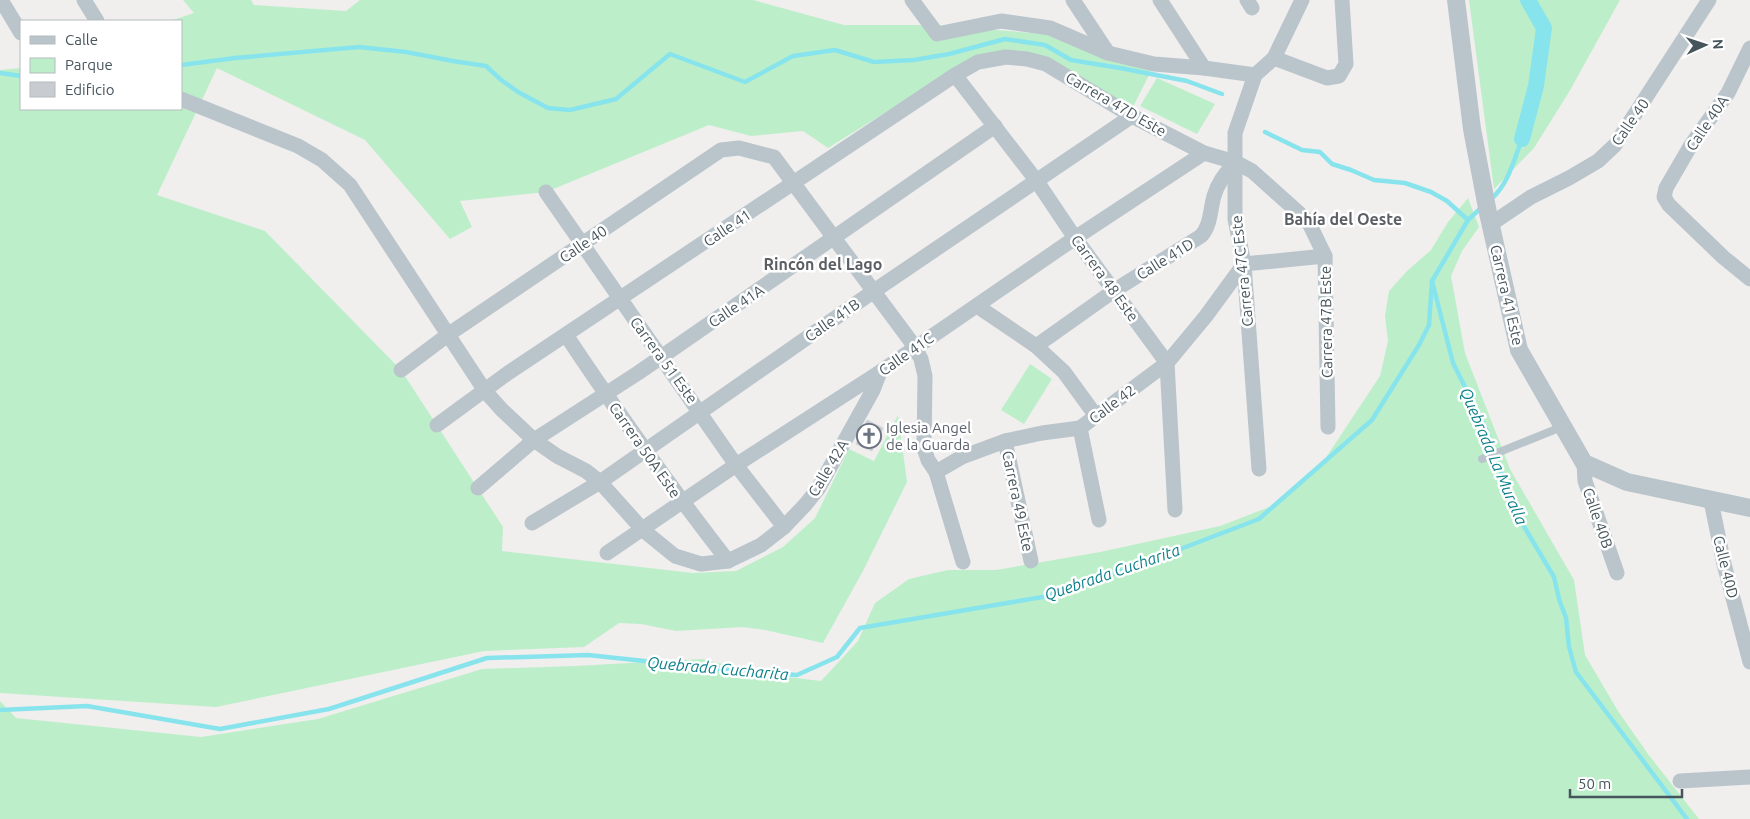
<svg xmlns="http://www.w3.org/2000/svg" width="1750" height="819" font-family="Ubuntu,sans-serif">
<style>
.green{fill:#bcefc9}
.lines{fill:none;stroke-linecap:round;stroke-linejoin:round}
.stream{stroke:#88e4ec;stroke-width:4.5}
.canal{stroke:#88e4ec;stroke-width:16}
.building{fill:#c8ccd1;stroke:#d2d5da}
.service{stroke:#b9c5cb;stroke-width:8}
.minor{stroke:#b9c5cb;stroke-width:15}
.tertiary{stroke:#b9c5cb;stroke-width:18}
.labels{text-anchor:middle;dominant-baseline:central;stroke-width:5;stroke-linejoin:round;paint-order:stroke}
.street-label{font-size:15px;fill:#46545b;stroke:#fff}
.worship-label{font-size:15px;fill:#5b616d;stroke:#fff;text-anchor:start}
.neighbourhood-label{font-size:16px;font-weight:bold;fill:#5b5f63;stroke:#fff}
.water-label{font-size:16px;font-style:italic;fill:#0c808b;stroke:#fff}
</style>
<rect width="100%" height="100%" fill="#f1eeee"/>
<g class="green">
<path d="M183 0H251L254 5 346 11 360 0H753L844 25H935L1045 34 1151 71 1132 109 1057 63 978 55 828 148 803 131 751 136 709 125 546 192 460 201 472 227 450 239 365 140 217 68 157 195 265 231 401 370 503 527 502 551 693 573 736 571 783 547 815 518 849 449 874 461 898 415 907 482 863 571 823 643 765 630 742 627 676 631 641 624 619 623 584 647 484 651 216 707 0 693V70L21 68V109H181V21H170L194 13Z"/>
<path d="M1469 0H1620L1569 92 1534 148 1494 189Z"/>
<path d="M1157 78 1215 104 1197 134 1140 106Z"/>
<path d="M1468 198 1479 227 1462 251 1451 276 1465 353 1510 469 1574 580 1585 655 1618 711 1648 754 1699 819H0V701L16 718 201 737 318 719 482 669 575 666 703 659 761 674 821 681 858 641 875 603 909 579 948 570H996L1100 552 1220 526 1272 506 1325 459 1380 376 1388 341 1385 316 1389 291 1407 271 1431 250 1448 222Z"/>
<path d="M1030 364 1052 379 1024 424 1001 410Z"/>
</g>
<g class="lines">
<g class="stream">
<path d="M181 65 235 58 359 47 406 52 453 61 486 66 500 79 518 92 548 108 570 110 616 99 670 54 745 82 793 56 835 50 874 62 914 60 949 54 1005 39 1045 45 1071 60 1120 68 1187 81 1222 94"/>
<path d="M0 73 21 76"/>
<path d="M1265 132 1302 150 1320 152 1332 164 1351 170 1374 180 1405 183 1431 192 1447 201 1468 220"/>
<path d="M1491 199C1508 185 1514 160 1522 139"/>
<path d="M1483 206 1468 220 1432 281 1453 363 1486 429 1513 508 1554 577 1559 599 1566 618 1569 647 1576 672 1687 819"/>
<path d="M0 710 87 706 220 729 329 709 487 658 588 655 728 670 797 675 837 657 860 628 1048 596 1141 564 1259 519 1372 420 1419 345 1429 325 1432 281"/>
</g>
<path class="canal" d="M1522 139 1536 86 1544 28 1528 0"/>
</g>
<path class="building" d="M867 420 883 428 872 451 856 444Z"/>
<g class="lines">
<path class="service" d="M1482 459 1564 426"/>
<g class="minor">
<path d="M1 0 21 33"/>
<path d="M84 0 97 21"/>
<path d="M912 0 937 34 1001 21 1050 28 1108 53 1154 64 1204 68 1255 75"/>
<path d="M1073 0 1108 53"/>
<path d="M1160 0 1204 68"/>
<path d="M1247 0 1252 8"/>
<path d="M1750 48 1728 93 1691 145 1666 188 1664 197 1669 205 1723 257 1750 279"/>
<path d="M1274 58 1327 78 1339 76 1346 64 1342 0"/>
<path d="M955 75 1036 180 1075 238 1167 363 1175 510"/>
<path d="M181 99 298 146 322 160 350 185 485 391 502 410 534 440 557 456 586 471 600 482 643 530 675 556 701 564 728 561 761 545 784 527 805 505 818 489 873 390 880 372"/>
<path d="M546 192 736 465 784 527"/>
<path d="M1491 224 1531 197 1569 178 1598 161 1615 145 1709 0"/>
<path d="M977 306 1036 346 1064 372 1096 416"/>
<path d="M566 335C618 413 671 488 728 561"/>
<path d="M1036 346 1115 290 1201 236C1211 225 1210 210 1214 196 1218 182 1226 173 1235 162"/>
<path d="M401 370 449 334 721 150 739 148 774 157 915 347 921 359 925 376 924 448 928 460 936 472 963 562"/>
<path d="M437 425 508 373 955 75 978 62 1006 57 1027 59 1046 64 1132 116 1204 153 1235 162 1252 171 1308 221 1325 256 1328 427"/>
<path d="M1080 428 1099 520"/>
<path d="M1005 441 1031 561"/>
<path d="M1584 463 1585 481 1617 573"/>
<path d="M1259 469 1244 264 1235 219V133L1255 75 1274 58 1302 0"/>
<path d="M936 472 962 457 1005 441 1042 433 1080 428 1167 363 1206 316 1244 264 1325 256"/>
<path d="M478 488 534 440 638 373 995 126"/>
<path d="M1711 501 1724 564 1750 662"/>
<path d="M532 523 600 482 874 291 1132 116"/>
<path d="M607 553 736 465 880 372 1075 238 1204 153"/>
<path d="M1680 781 1750 777"/>
</g>
<path class="tertiary" d="M1456 0 1472 129 1488 213 1519 350 1584 463 1627 482 1750 508"/>
</g>
<defs>
<symbol id="church-ring" viewBox="-11 -11 22 22"><circle r="9.5" fill="#fff" stroke="#6b7280" stroke-width="1.5"/><path d="M-1.2-6h2.4v3.5h3.3v2.4h-3.3V6h-2.4V-.1h-3.3v-2.4h3.3Z" fill="#6b7280"/></symbol>
</defs>
<g fill-rule="evenodd">
<use href="#church-ring" x="855" y="422" width="28" height="28"/>
</g>
<g class="labels">
<g class="street-label">
<text transform="translate(1116 104) rotate(30)">Carrera 47D Este</text>
<text transform="translate(1630 122) rotate(-55)">Calle 40</text>
<text transform="translate(1707 123) rotate(-56)">Calle 40A</text>
<text transform="translate(727 228) rotate(-34)">Calle 41</text>
<text transform="translate(583 244) rotate(-34)">Calle 40</text>
<text transform="translate(1165 259) rotate(-32)">Calle 41D</text>
<text transform="translate(1242 271) rotate(-96)">Carrera 47C Este</text>
<text transform="translate(1105 278) rotate(54)">Carrera 48 Este</text>
<text transform="translate(1507 295) rotate(77)">Carrera 41 Este</text>
<text transform="translate(736 306) rotate(-34)">Calle 41A</text>
<text transform="translate(832 320) rotate(-35)">Calle 41B</text>
<text transform="translate(1326 322) rotate(-91)">Carrera 47B Este</text>
<text transform="translate(906 354) rotate(-35)">Calle 41C</text>
<text transform="translate(664 360) rotate(54)">Carrera 51 Este</text>
<text transform="translate(1112 404) rotate(-37)">Calle 42</text>
<text transform="translate(645 450) rotate(55)">Carrera 50A Este</text>
<text transform="translate(828 468) rotate(-59)">Calle 42A</text>
<text transform="translate(1018 501) rotate(78)">Carrera 49 Este</text>
<text transform="translate(1598 518) rotate(71)">Calle 40B</text>
<text transform="translate(1726 567) rotate(76)">Calle 40D</text>
</g>
<g class="worship-label">
<text x="886" y="427">Iglesia Angel<tspan x="886" dy="17">de la Guarda</tspan></text>
</g>
<g class="neighbourhood-label">
<text x="1343" y="219">Bahía del Oeste</text>
<text x="823" y="264">Rincón del Lago</text>
</g>
<g class="water-label">
<text transform="translate(1494 456) rotate(67)">Quebrada La Muralla</text>
<text transform="translate(1112 572) rotate(-19)">Quebrada Cucharita</text>
<text transform="translate(718 668) rotate(5)">Quebrada Cucharita</text>
</g>
</g>
<rect x="20" y="20" width="162" height="90" fill="#ffffff" stroke="#b5bbbd"/>
<rect x="30" y="36" width="25" height="8" fill="#b9c5cb" stroke="#b5bbbd"/>
<text x="65" y="45" font-size="15" fill="#46545b">Calle</text>
<rect x="30" y="58" width="25" height="15" fill="#bcefc9" stroke="#b5bbbd"/>
<text x="65" y="70" font-size="15" fill="#46545b">Parque</text>
<rect x="30" y="82" width="25" height="15" fill="#c8ccd1" stroke="#b5bbbd"/>
<text x="65" y="95" font-size="15" fill="#46545b">Edificio</text>
<g transform="translate(1705 45) rotate(87)" stroke="#ffffff" stroke-width="4" paint-order="stroke">
<path d="M0-4L9 19L0 12L-9 19Z" fill="#46545b"/>
<text y="-8" font-size="14" font-weight="bold" text-anchor="middle" fill="#46545b">N</text>
</g>
<path d="M1570 789v8h112v-8" fill="none" stroke="#46545b" stroke-width="2.5"/>
<text x="1578" y="789" font-size="15" fill="#46545b" stroke="#ffffff" stroke-width="4" paint-order="stroke">50 m</text>
</svg>
